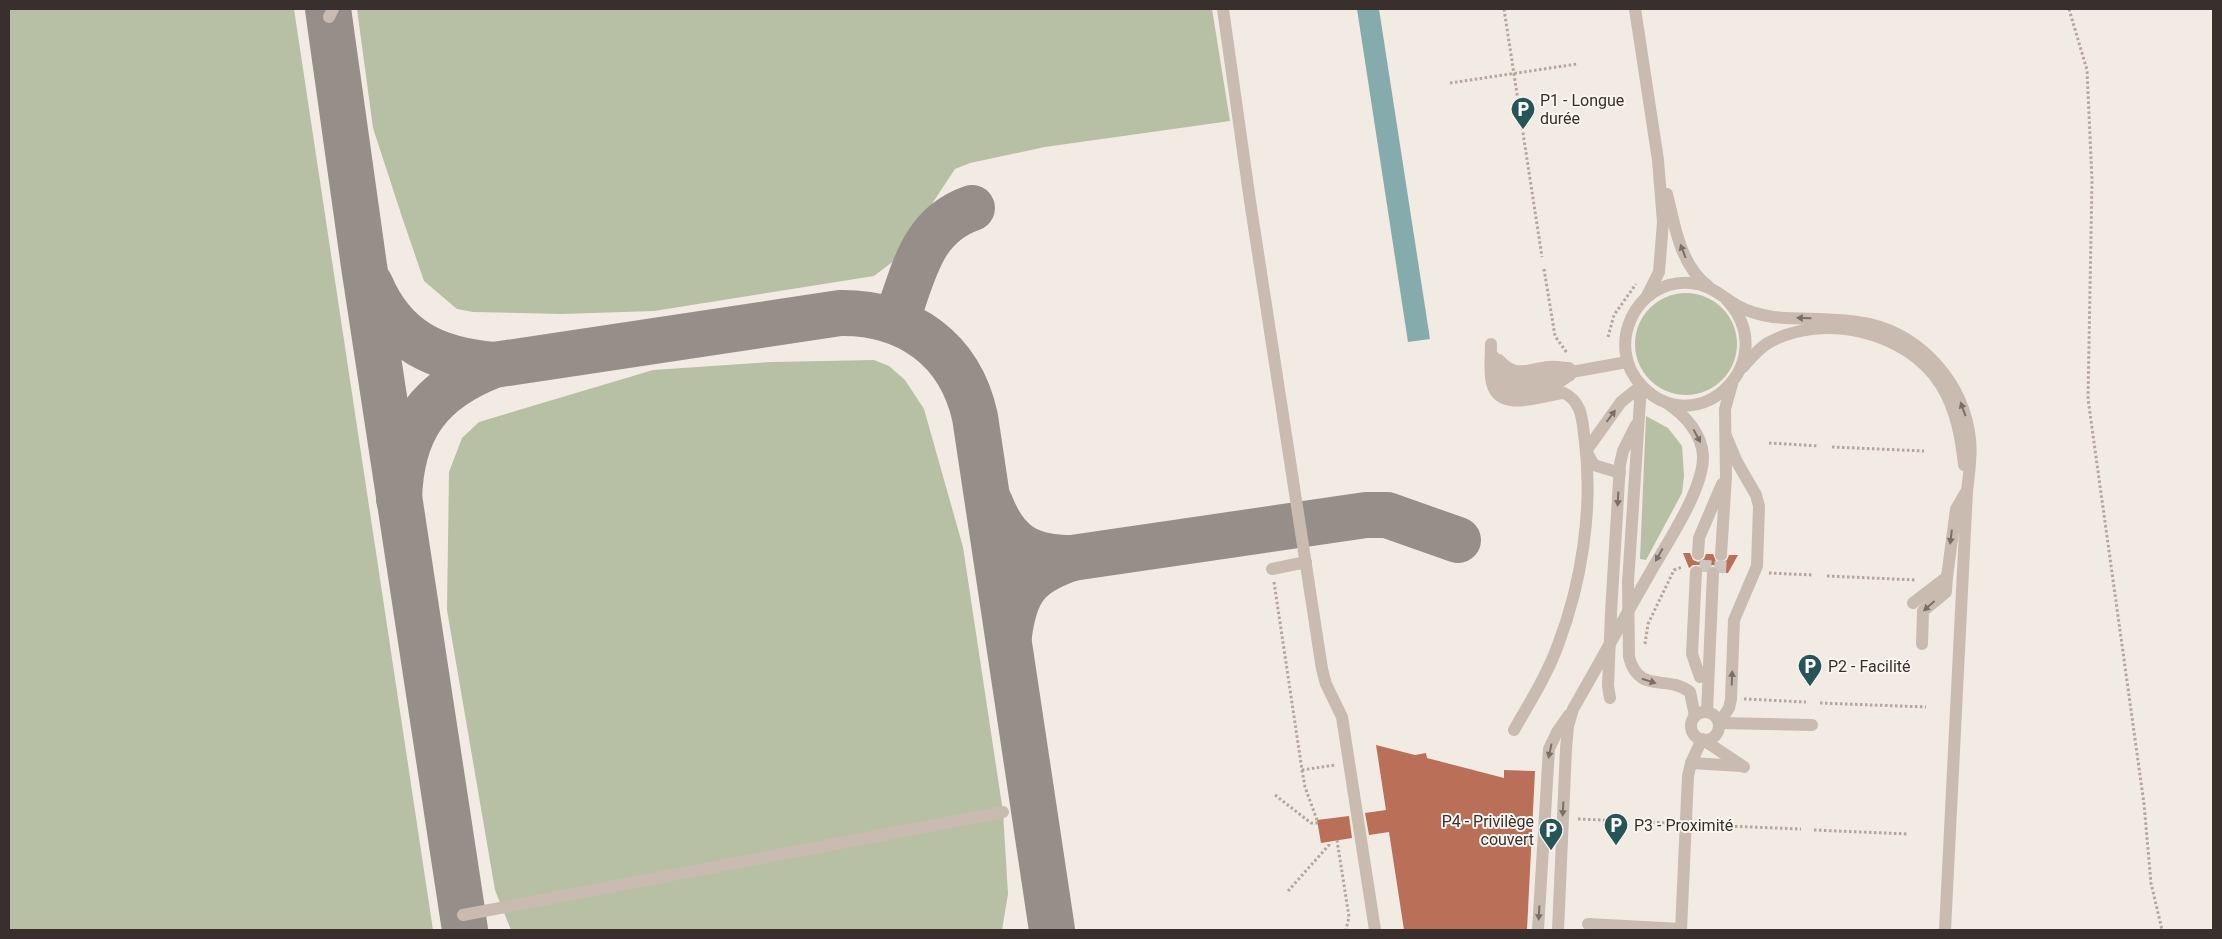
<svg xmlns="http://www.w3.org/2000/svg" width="2222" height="939" font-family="Roboto,sans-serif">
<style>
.green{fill:#b7c0a4}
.water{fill:#85abac}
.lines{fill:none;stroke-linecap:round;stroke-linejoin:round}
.taxiway{stroke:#968e88;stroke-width:46}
.building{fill:#ba6f59}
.minor-tunnel{stroke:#cdc6bf;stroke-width:12;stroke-dasharray:12 6;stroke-linecap:butt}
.path{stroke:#b5a59a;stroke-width:3;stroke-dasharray:2.5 2.5;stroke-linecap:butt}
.minor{stroke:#c9bbb0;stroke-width:12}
.oneway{fill:#7a6f68}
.labels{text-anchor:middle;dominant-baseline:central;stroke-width:4;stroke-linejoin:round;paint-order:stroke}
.poi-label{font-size:16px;fill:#39302d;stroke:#f9f5ef;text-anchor:start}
</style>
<rect width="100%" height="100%" fill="#f2ebe3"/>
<g class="green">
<path d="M9 9H294L433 930H9Z"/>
<path d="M357 9H1212L1230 121 1045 147 970 163 955 169 895 260 874 276 654 311 562 314 473 312 457 309 424 281 402 217 373 128Z"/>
<circle cx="1686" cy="344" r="51"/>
<path d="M874 360 889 366 905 380 924 409 963 547 1003 812 1008 894 1002 930H511L495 890 447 610 449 472 462 438 479 422 653 370 771 362Z"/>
<path d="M1646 416 1668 428 1682 446 1684 476 1682 493 1646 560 1640 559Z"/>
</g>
<path class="water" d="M1357 9H1379L1430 339 1408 342Z"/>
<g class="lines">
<g class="taxiway">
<path d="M328 9 364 266 465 930"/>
<path d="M370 284C394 341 436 360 494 365"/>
<path d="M896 321C914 274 920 226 972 208"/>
<path d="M399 499C401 429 429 390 494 365L840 313C908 312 960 349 975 417L1052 930"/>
<path d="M990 503C1006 545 1029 558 1072 558 1028 573 1015 589 1009 635"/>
<path d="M1072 558 1366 515H1387L1458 540"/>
</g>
</g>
<g class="building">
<path d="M1683 553H1690L1693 560 1698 562 1704 559 1706 554H1713L1716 561 1721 563 1727 560 1729 555H1738L1728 573H1721L1718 566 1713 565 1709 566 1704 572 1700 565H1693L1689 568Z"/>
<path d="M1376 745 1415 755 1426 753 1427 758 1504 778V770L1535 771 1527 930H1404L1389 832 1369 835 1365 813 1386 810Z"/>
<path d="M1349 816 1352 838 1321 843 1317 820Z"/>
</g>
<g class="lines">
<g class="minor-tunnel">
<path d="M1705 572 1706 554"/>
<path d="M1720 573 1721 555"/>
</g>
<g class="path">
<path d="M1504 9 1542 257"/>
<path d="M2069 9 2087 70 2092 180 2088 399 2144 804 2151 883 2162 930"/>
<path d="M1450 83 1577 64"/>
<path d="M1544 269 1555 336 1567 353"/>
<path d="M1608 337 1614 315 1636 284"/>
<path d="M1769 443 1819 446"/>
<path d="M1832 447 1924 451"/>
<path d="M1769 573 1813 575"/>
<path d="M1827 576 1916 580"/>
<path d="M1274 582 1302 770 1335 765"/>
<path d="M1645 644 1648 624 1674 570 1682 567"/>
<path d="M1744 699 1806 702"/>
<path d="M1820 703 1926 707"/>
<path d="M1302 770 1305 787 1317 820"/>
<path d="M1275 795 1311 823H1318"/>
<path d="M1578 819 1626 821"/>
<path d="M1642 822 1673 823"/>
<path d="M1700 825 1801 829"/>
<path d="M1814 830 1908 834"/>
<path d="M1337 840 1349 917 1346 930"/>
<path d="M1288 891 1329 845V842"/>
</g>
<g class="minor">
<path d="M1223 9 1250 201 1322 669 1326 684 1342 717 1375 930"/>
<path d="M1635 9 1658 160 1663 222 1659 272 1647 296"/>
<path d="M329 17 333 9"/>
<path d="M1667 194C1675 226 1680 265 1708 286"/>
<path d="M1726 299C1785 361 1697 444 1642 386 1604 347 1635 279 1690 283 1711 284 1723 298 1740 307 1750 313 1762 315 1773 317 1805 320 1838 317 1870 324 1924 337 1964 385 1970 439 1972 456 1969 474 1967 491L1945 930"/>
<path d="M1491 344C1491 357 1489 371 1492 383 1500 414 1541 395 1564 393 1584 403 1582 423 1585 442 1593 509 1582 582 1558 645 1547 675 1530 702 1514 730"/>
<path d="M1494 357C1499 369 1504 376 1516 382L1627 362"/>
<path d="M1499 360C1516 379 1528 369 1549 367 1556 366 1563 368 1569 368"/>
<path d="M1743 367C1751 358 1758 349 1768 343 1823 312 1907 331 1941 385 1956 409 1961 437 1964 465"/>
<path d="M1496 374C1500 397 1541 391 1556 384 1561 382 1565 378 1570 375"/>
<path d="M1641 386 1628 582 1629 657C1639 695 1667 674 1690 692L1695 716"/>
<path d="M1620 473 1594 465 1586 451 1621 402 1641 386"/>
<path d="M1698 554 1699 538 1722 484"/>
<path d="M1721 555 1726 476 1725 409 1732 384"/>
<path d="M1272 569 1306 562"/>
<path d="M1696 572 1692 654 1700 677"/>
<path d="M1913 603 1947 577 1956 509 1966 492"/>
<path d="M1922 644 1923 611 1946 592 1947 575"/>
<path d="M1610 698 1608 686 1611 613 1620 464 1623 451 1636 425"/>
<path d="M1707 712 1713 573"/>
<circle cx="1705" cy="726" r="14"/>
<path d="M1719 723 1729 708 1731 699 1734 620 1757 566 1759 506 1756 495 1737 462 1726 436"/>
<path d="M1719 723 1812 725"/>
<path d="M1691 763 1741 766"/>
<path d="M463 915 1003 812"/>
<path d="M1588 924 1681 929"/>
<path d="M1538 930 1549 749 1557 732 1569 715"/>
<path d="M1558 930 1566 749 1568 726 1573 709C1599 664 1624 618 1650 573 1667 543 1704 489 1703 456 1702 434 1685 415 1668 404"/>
<path d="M1681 930 1688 776 1691 763 1702 739 1744 767"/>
</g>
</g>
<defs><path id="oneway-solid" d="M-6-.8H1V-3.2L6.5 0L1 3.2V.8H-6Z" transform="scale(1.25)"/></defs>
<g class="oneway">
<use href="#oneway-solid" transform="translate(1683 251) rotate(-111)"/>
<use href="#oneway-solid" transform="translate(1804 318) rotate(-178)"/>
<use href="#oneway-solid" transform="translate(1963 409) rotate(-110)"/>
<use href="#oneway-solid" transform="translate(1611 416) rotate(-53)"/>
<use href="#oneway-solid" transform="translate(1697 436) rotate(62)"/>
<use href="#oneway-solid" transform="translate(1618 499) rotate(93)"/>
<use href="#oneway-solid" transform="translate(1951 537) rotate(97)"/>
<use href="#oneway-solid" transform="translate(1659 555) rotate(119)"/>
<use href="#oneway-solid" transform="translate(1929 606) rotate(138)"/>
<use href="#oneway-solid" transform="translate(1732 678) rotate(-88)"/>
<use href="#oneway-solid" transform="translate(1649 681) rotate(18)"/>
<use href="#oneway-solid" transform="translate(1550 751) rotate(102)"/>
<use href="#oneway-solid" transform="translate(1563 809) rotate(93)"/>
<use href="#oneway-solid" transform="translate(1539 913) rotate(93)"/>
</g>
<defs>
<symbol id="parking-pin" viewBox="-11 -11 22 30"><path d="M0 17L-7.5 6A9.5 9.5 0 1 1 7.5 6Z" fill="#265557" stroke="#f9f5ef"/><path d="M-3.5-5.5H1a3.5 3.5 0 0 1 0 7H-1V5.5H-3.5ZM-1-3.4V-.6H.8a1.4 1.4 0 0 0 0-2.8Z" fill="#fff"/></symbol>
</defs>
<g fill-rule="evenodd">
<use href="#parking-pin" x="1509" y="95" width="28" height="38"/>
<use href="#parking-pin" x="1796" y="652" width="28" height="38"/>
<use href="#parking-pin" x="1602" y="811" width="28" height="38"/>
<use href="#parking-pin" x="1537" y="816" width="28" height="38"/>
</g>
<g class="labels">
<g class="poi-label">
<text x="1540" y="100">P1 - Longue<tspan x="1540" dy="18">durée</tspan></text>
<text x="1828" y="666">P2 - Facilité</text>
<text x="1534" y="821" text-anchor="end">P4 - Privilège<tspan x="1534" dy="18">couvert</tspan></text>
<text x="1634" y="825">P3 - Proximité</text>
</g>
</g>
<rect width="2222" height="939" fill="none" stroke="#39302d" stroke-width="20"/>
</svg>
